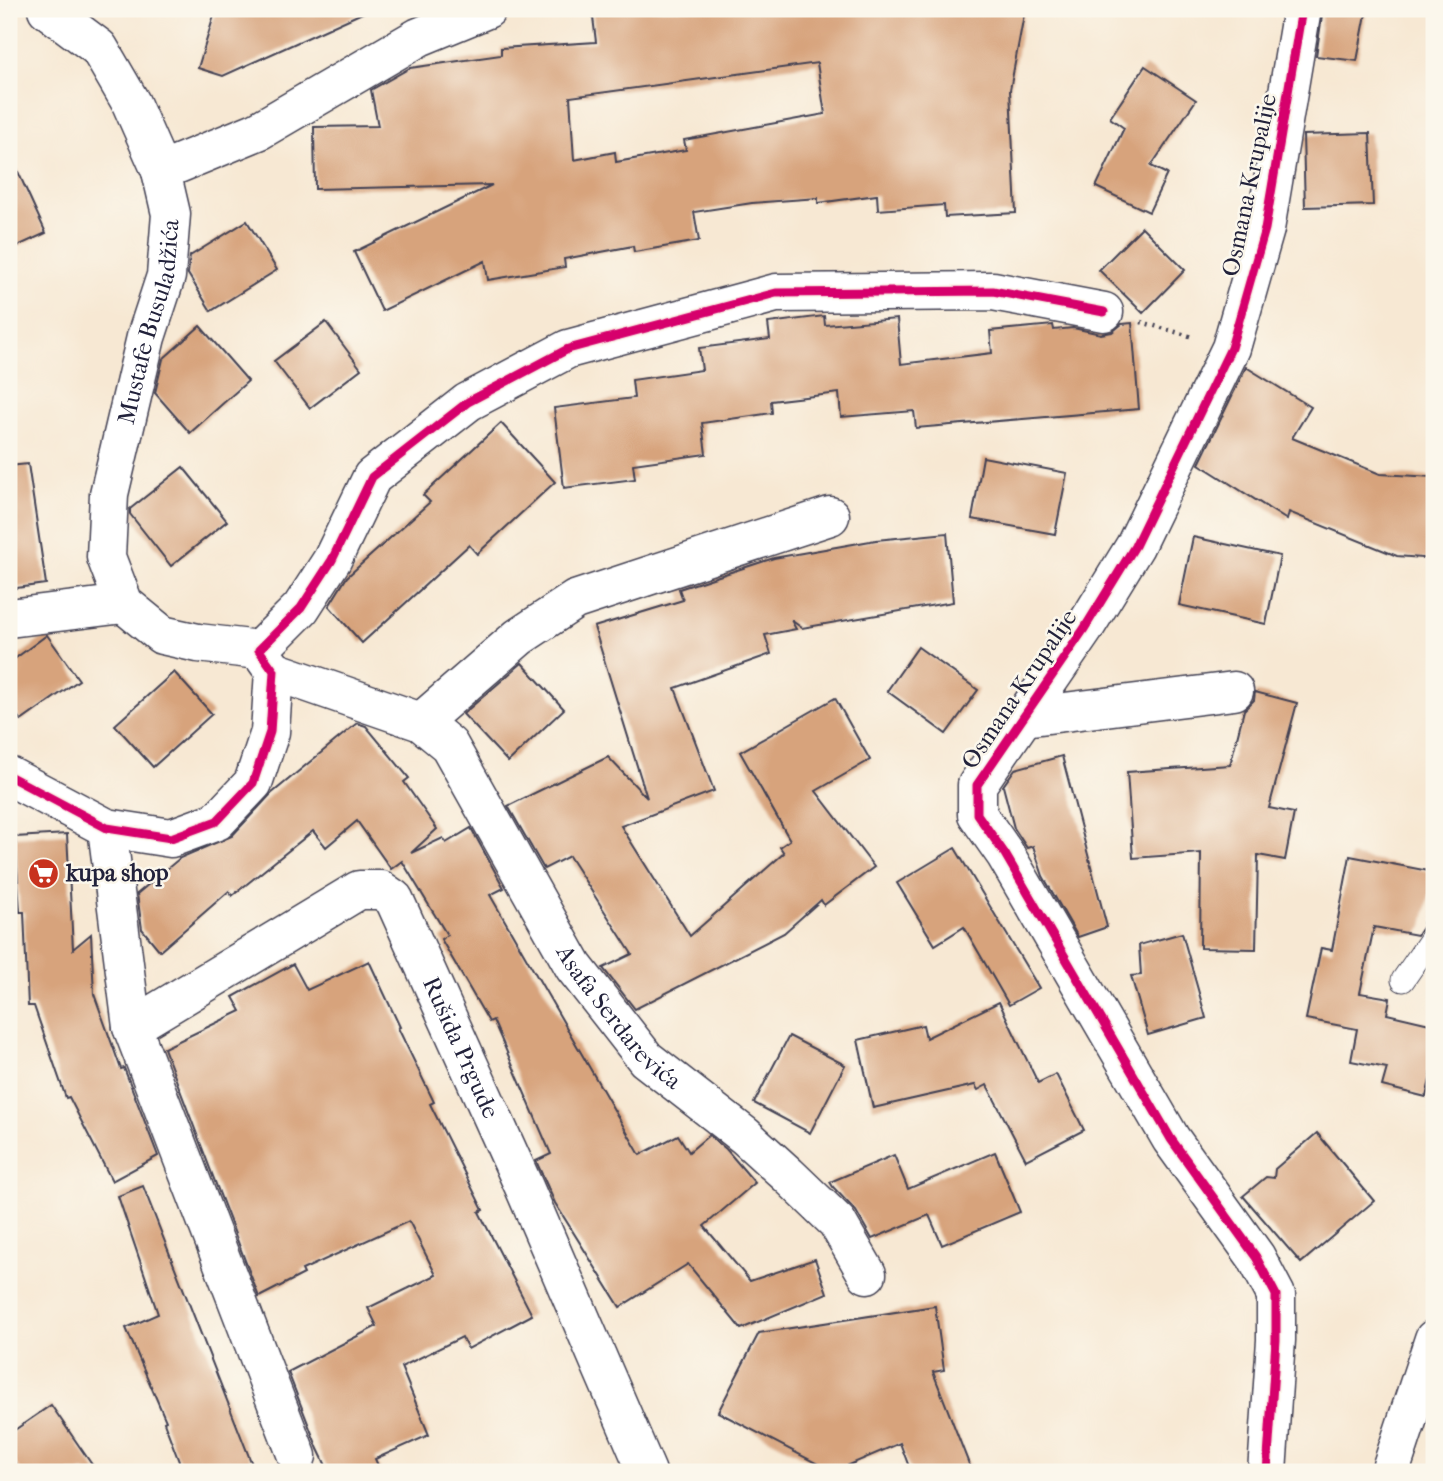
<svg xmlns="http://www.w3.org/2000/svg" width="1443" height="1481" font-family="'IM FELL French Canon',serif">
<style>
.building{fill:#d7a37b;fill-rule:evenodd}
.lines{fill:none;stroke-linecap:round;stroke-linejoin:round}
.lane-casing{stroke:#424052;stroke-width:25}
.street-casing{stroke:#424052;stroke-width:41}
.path{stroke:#424052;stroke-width:4.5;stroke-dasharray:2 5;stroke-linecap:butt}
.lane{stroke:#fff;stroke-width:23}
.street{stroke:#fff;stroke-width:38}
.cycleway-casing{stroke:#fbf7ec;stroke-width:13}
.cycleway{stroke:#d6006c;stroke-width:9}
.labels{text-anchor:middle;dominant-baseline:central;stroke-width:5;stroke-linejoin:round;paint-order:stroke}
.street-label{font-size:24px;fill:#22223b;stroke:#fbf7ec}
.poi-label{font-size:24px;font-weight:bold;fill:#22223b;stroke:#fbf7ec;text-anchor:start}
</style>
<rect width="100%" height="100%" fill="#fbf7ec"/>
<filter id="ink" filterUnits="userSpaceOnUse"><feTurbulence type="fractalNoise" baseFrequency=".0143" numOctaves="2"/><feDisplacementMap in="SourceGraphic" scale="14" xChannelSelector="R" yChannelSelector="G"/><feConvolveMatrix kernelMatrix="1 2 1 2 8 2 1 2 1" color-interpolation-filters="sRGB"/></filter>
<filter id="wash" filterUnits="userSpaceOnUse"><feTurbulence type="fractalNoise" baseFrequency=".00686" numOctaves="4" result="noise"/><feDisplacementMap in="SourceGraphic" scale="28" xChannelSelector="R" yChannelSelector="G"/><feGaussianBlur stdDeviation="1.57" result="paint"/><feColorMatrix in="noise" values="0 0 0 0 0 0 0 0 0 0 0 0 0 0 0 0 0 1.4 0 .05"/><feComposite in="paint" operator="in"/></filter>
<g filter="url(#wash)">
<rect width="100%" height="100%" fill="#f7e8d3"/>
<g id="blocks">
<g class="building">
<path d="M216 9H371L223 76 198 68Z"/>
<path d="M592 9H1025L1010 90 1016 213 945 217 944 205 878 210 877 195 818 203V198L752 203 694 212 699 241 634 252 633 246 564 259 565 267 488 280 485 261 382 311 354 252 492 185 315 189 314 127 378 126 371 90 410 68 501 55V48L596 42ZM817 63 825 114 684 140 686 150 616 162 615 152 574 160 570 97Z"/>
<path d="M1323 9H1367L1357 61 1316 56Z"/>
<path d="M1145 66 1196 100 1151 166 1167 174 1149 212 1096 187 1124 128 1110 118Z"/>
<path d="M1370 133 1373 205 1305 207 1303 135Z"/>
<path d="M9 152 46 233 9 250Z"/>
<path d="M247 221 277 270 211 311 188 274 190 256Z"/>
<path d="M1142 227 1185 270 1143 313 1099 270Z"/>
<path d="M824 316 825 325 897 319 901 364 992 353 990 331 1053 325 1054 330 1073 328 1101 334 1112 332 1122 324 1132 323 1139 409 916 428 914 411 841 417 839 393 771 401 772 413 702 423 706 454 633 464 635 479 564 488 554 408 634 398 632 380 702 370 699 348 770 339 768 323Z"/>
<path d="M326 322 361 369 310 408 274 361Z"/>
<path d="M200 326 248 381 190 433 155 393 163 359Z"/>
<path d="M1246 367 1311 407 1292 438 1380 474 1434 477V559L1397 556 1289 512 1287 520 1199 464Z"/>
<path d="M501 423 555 482 477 554 469 545 362 643 329 606 347 577 430 502 423 495Z"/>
<path d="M983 457 1067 473 1055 534 972 519Z"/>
<path d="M28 464 46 584 9 589V466Z"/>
<path d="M183 467 227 521 171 566 130 514V509Z"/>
<path d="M947 533 953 602 802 628 791 620 796 629 765 635 771 654 675 688 714 791 621 826 690 936 784 853 780 847 790 840 740 752 835 698 870 760 816 791 874 867 824 905 821 900 784 933 635 1009 603 968 632 954 569 856 544 869 508 806 608 757 647 798 594 627 683 600 679 589 774 558 876 540Z"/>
<path d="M1193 537 1280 556 1266 624 1179 605Z"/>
<path d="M47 635 79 680 21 721 9 703V663Z"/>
<path d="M918 647 978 690 946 734 887 691Z"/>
<path d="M522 663 564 709 508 762 463 714Z"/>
<path d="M174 672 212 714 153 767 115 725Z"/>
<path d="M1255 692 1297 703 1269 808 1294 813 1285 860 1258 855 1256 949 1200 948 1201 853 1133 858 1127 772 1230 765 1244 710 1254 700Z"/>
<path d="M357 723 366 726 409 778 404 782 437 829 411 853 443 838 446 843 471 828 504 888 490 895 640 1155 678 1135 689 1152 709 1135 726 1149 755 1183 704 1226 750 1281 815 1259 827 1293 741 1329 688 1264 620 1307 555 1203 536 1161 551 1154 493 1020 489 1022 441 939 447 935 402 861 391 869 357 821 326 847 313 831 232 896 229 891 160 951 142 929 137 894 180 858 232 836 271 794Z"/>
<path d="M1062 756 1107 927 1078 937 1043 876 1033 846 1027 848 1014 828 1003 786 1015 769Z"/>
<path d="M67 834 73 949 91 934 94 994 121 1069 124 1068 158 1156 112 1181 69 1097 66 1098 34 1006H28L24 912H20L15 837Z"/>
<path d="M955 848 1039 988 1009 1005 964 927 935 945 897 883Z"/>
<path d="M1350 856 1434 872 1423 926 1417 935 1374 927 1360 993 1390 998 1387 1014 1434 1025V1063L1426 1097 1382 1086 1387 1068 1351 1061 1357 1029 1306 1019 1321 948 1332 950Z"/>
<path d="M1182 933 1206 1018 1148 1035 1131 976 1141 975 1139 945Z"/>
<path d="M369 961 400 1027 398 1028 434 1102 430 1104 483 1210 479 1212 532 1315 468 1349 462 1337 401 1367 429 1435 375 1459 381 1472H329L318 1449 288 1372 377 1326 368 1308 436 1275 409 1221 302 1270 304 1274 259 1297 164 1048 241 1011 233 997 293 964 307 990Z"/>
<path d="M999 1002 1038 1083 1056 1074 1084 1130 1026 1160 987 1085 978 1090 975 1085 873 1108 858 1040 923 1025 926 1038Z"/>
<path d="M789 1036 845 1065 810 1133 754 1103Z"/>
<path d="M1317 1133 1374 1201 1301 1263 1243 1196 1266 1177 1274 1178 1275 1169Z"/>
<path d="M995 1152 1020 1212 942 1245 929 1215 872 1239 856 1211 833 1187 830 1182 894 1155 908 1189Z"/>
<path d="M143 1186 255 1472H183L164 1422 166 1421 126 1328 158 1314 118 1196Z"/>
<path d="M935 1306 944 1370 933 1372 972 1472H911L900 1443 833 1472 718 1412 759 1333Z"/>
<path d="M51 1405 97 1472H21L9 1454V1434Z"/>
</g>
</g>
</g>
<g filter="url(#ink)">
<use href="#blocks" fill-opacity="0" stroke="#424052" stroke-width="2"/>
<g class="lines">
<defs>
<path id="lane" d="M1403 980 1434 935"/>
<g id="street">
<path d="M47 9 99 48 131 103 161 171"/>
<path d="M9 618 124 604"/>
<path id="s1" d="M259 650 198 643 162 635 124 604 106 557 109 494 146 337 166 276 171 214 161 171 258 131 419 37 487 9"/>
<path id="s2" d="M274 671 421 722 449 745 574 967 646 1059 745 1136 788 1175 837 1222 867 1274"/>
<path d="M1024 717 1234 691"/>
<path d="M421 722 519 637 575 600 830 516"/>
<path d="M9 776 107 828 171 838 217 821 253 783 270 732 274 671 259 650 301 608 332 560 372 477 468 402 568 349 776 293 993 291 1104 312"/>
<path d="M107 828 132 1027 297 1456"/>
<path id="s3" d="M132 1027 359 890H381L394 899 524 1187 647 1472"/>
<path d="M1267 1472 1276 1340V1295L1256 1257 1171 1139 1005 854 977 814V785L1084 629 1135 546 1231 348 1265 229 1302 9"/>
<path d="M1390 1472 1434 1339"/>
</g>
</defs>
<use href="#lane" class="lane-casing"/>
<use href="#street" class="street-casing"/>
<path class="path" d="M1141 322 1193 337"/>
<use href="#lane" class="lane"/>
<use href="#street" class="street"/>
<defs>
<g id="cycleway">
<path d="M9 776 107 828 171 838 217 821 253 783 270 732 274 671 259 650 301 608 332 560 372 477 468 402 568 349 776 293 993 291 1104 312"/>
<path d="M1267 1472 1276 1340V1295L1256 1257 1171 1139 1005 854 977 814V785L1084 629 1135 546 1231 348 1265 229 1302 9"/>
</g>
</defs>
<use href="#cycleway" class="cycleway-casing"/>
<use href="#cycleway" class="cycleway"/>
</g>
</g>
<defs>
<symbol id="supermarket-disc" viewBox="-11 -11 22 22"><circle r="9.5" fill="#c8321e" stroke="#fbf7ec"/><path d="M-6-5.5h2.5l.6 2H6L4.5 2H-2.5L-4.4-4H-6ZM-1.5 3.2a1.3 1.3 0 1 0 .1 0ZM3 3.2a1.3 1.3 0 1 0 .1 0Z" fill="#fff"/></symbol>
</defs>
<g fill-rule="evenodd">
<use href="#supermarket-disc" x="26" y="856" width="35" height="35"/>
</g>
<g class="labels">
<g class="street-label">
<text transform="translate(1249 185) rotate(-78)">Osmana Krupalije</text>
<text stroke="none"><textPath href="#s1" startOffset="438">Mustafe Busuladžića</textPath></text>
<text transform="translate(1019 689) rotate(-56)">Osmana Krupalije</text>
<text stroke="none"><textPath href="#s2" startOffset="514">Asafa Serdarevića</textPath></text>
<text stroke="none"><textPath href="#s3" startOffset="466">Rušida Prgude</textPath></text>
</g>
<g class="poi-label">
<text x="66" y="873">kupa shop</text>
</g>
</g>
<rect width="1443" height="1481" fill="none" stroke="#fbf7ec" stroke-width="35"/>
</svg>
